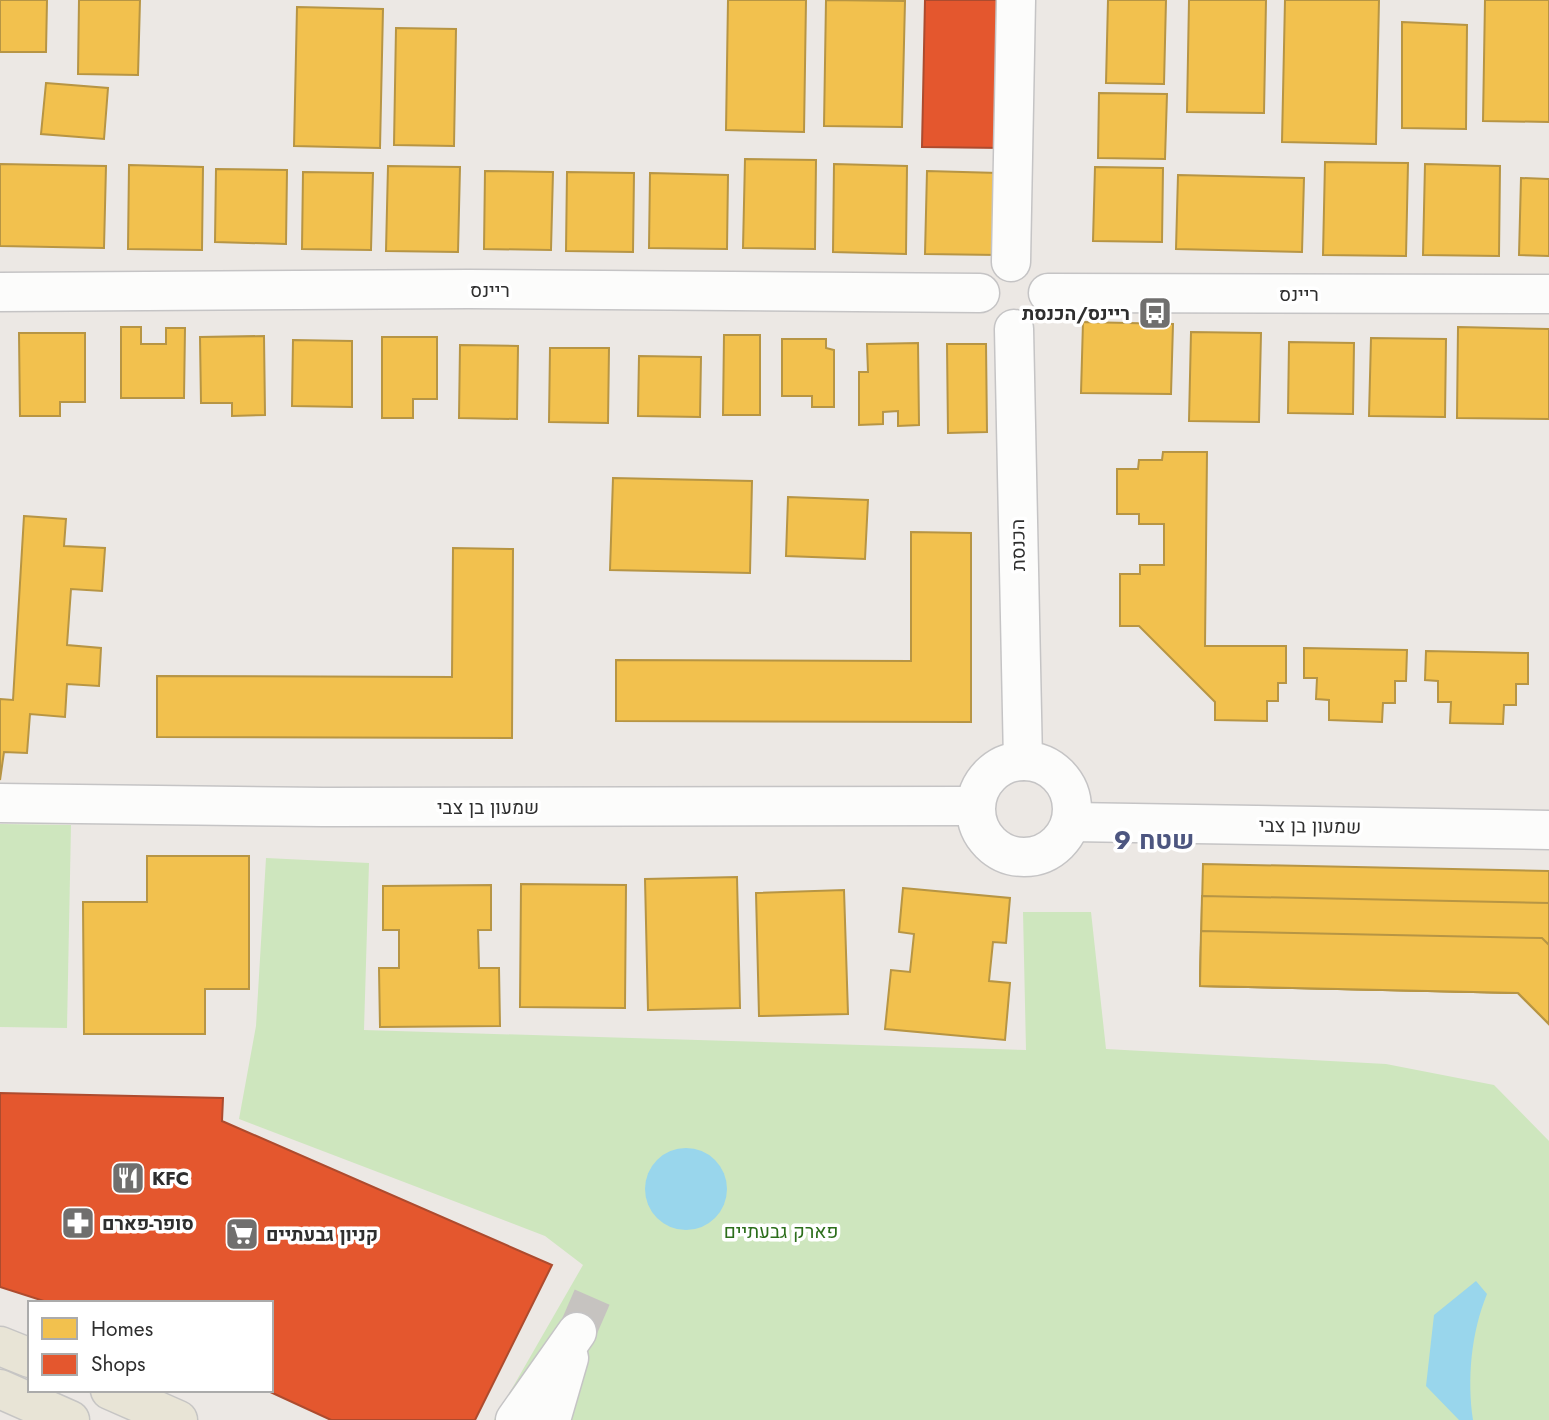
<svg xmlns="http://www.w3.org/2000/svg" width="1549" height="1420" font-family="Jost,Heebo,sans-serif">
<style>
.green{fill:#cee6be}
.water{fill:#99d6ec}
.homes{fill:#f2c14e;stroke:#b79544;stroke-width:2}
.shops{fill:#e4572e;stroke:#ad4b2e;stroke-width:2}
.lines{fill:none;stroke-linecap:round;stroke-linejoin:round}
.minor-tunnel{stroke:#c6c3c0;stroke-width:38;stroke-dasharray:38 19;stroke-linecap:butt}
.minor-casing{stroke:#c5c4c5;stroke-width:41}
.major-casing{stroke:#c6c5c4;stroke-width:41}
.minor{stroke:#fcfcfb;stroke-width:38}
.major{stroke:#e8e4d6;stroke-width:38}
.labels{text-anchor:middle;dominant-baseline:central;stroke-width:7;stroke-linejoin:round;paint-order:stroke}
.street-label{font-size:19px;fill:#2e2e2e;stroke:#fff}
.poi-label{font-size:19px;font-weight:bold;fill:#2e2e2e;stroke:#fff;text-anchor:start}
.park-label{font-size:19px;fill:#2c6e1b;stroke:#fff}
.district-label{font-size:26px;font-weight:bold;fill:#4d5680;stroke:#fff}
</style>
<rect width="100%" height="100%" fill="#ece8e4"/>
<g class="green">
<path d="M0 824 71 825 67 1028 0 1027Z"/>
<path d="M266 858 369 863 364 1030 1026 1050 1023 912H1091L1106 1049 1386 1064 1494 1085 1549 1141V1420H494L583 1265 545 1236 239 1119 256 1026Z"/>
</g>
<g class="water">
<circle cx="686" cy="1189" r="41"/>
<path d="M1476 1281 1487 1294C1471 1333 1467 1379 1473 1420H1459L1426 1386 1434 1315Z"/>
</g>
<g class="homes">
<path d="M0 0H47L46 52H0Z"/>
<path d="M79 0H140L138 75 78 74Z"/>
<path d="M728 0H806L804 132 726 130Z"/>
<path d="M826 0 905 1 902 127 824 126Z"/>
<path d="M1108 0H1166L1164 84 1106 83Z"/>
<path d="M1189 0H1266L1264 113 1187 112Z"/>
<path d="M1285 0H1379L1376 144 1282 142Z"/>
<path d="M1485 0H1549V122L1483 121Z"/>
<path d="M297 7 383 9 380 148 294 146Z"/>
<path d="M1402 22 1467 25 1466 129 1402 128Z"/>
<path d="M396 28 456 29 454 146 394 145Z"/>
<path d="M46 83 108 88 104 139 41 134Z"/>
<path d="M1099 93 1167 94 1165 159 1098 158Z"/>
<path d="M745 159 816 160 815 249 743 248Z"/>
<path d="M1325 162 1408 163 1406 256 1323 255Z"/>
<path d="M0 164 106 166 104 248 0 246Z"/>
<path d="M834 164 907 166 906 254 833 252Z"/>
<path d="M1425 164 1500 166 1499 256 1423 255Z"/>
<path d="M129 165 203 167 202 250 128 249Z"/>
<path d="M388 166 460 167 458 252 386 251Z"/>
<path d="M1095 167 1163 168 1162 242 1093 241Z"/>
<path d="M216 169 287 170 286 244 215 242Z"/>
<path d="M485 171 553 172 551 250 484 249Z"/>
<path d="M927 171 998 173 997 255 925 254Z"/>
<path d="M303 172 373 173 371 250 302 249Z"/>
<path d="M567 172 634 173 633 252 566 251Z"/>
<path d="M650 173 728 175 727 249 649 248Z"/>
<path d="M1178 175 1304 178 1302 252 1176 249Z"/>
<path d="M1521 178 1549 179V256L1519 255Z"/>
<path d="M1083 322 1173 324 1171 394 1081 393Z"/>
<path d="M121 327H141V344H166V328H185L184 398H121Z"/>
<path d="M1458 327 1549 329V419L1457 418Z"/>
<path d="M1191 332 1261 333 1259 422 1189 421Z"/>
<path d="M19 333H85V402H60V416H20Z"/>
<path d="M724 335H760V415H723Z"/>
<path d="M264 336 265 415 232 416V403H201L200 337Z"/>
<path d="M382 337H437V399H413V418H382Z"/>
<path d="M1371 338 1446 339 1445 417 1369 416Z"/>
<path d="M782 339H826V348L834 350V407H812V396H782Z"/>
<path d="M293 340 352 341V407L292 406Z"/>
<path d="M1289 342 1354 343 1353 414 1288 413Z"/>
<path d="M918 343 919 425 898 426V411L883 412V424L859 425V372H868L867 344Z"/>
<path d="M947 344H986L987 432 948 433Z"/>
<path d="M460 345 518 346 517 419 459 418Z"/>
<path d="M550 348H609L608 423 549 422Z"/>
<path d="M639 356 701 357 700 417 638 416Z"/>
<path d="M1163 452H1207L1205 646H1286V683H1278V701H1267V721L1215 720V702L1139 626H1120V574H1140V565H1164V524H1139V514H1117V469H1138L1139 460H1162Z"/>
<path d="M613 478 752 481 750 573 610 570Z"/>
<path d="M788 497 868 500 865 559 786 556Z"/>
<path d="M24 516 66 519 64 546 105 548 102 591 71 589 67 645 101 648 99 686 67 684 65 717 30 714 27 753 4 752 0 780V699L13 700Z"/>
<path d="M911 532 971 533V722L616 721V660L911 661Z"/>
<path d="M453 548 513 549 512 738 157 737V676L452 677Z"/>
<path d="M1304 648 1407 650 1406 681H1395V703H1383L1382 722 1329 720V700L1316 699 1317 678H1304Z"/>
<path d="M1426 651 1528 653V684H1516V705H1504L1503 724 1450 723 1451 702H1438V681L1425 680Z"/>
<path d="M147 856H249V989H205V1034H84L83 902H147Z"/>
<path d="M1203 864 1549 871V1024L1518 993 1200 986Z"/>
<path d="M737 877 740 1008 648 1010 645 879Z"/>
<path d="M521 884 626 885 625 1008 520 1007Z"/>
<path d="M491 885V930H478L479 968H499L500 1026 380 1027 379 968H399V930H383V886Z"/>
<path d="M903 888 1010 898 1006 943 993 942 989 981 1010 983 1005 1040 885 1029 891 970 910 972 914 934 899 932Z"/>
<path d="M844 890 848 1014 759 1016 756 893Z"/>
<path d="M1202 896 1549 903V1024L1518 993 1200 986Z"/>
<path d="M1201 931 1542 938 1549 945V1024L1518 993 1200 986Z"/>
</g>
<g class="shops">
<path d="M925 0H1006L1003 148 922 147Z"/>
<path d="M0 1093 223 1098 222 1121 552 1265 475 1420H331L266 1390H271V1303H50L0 1287Z"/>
</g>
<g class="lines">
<path class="minor-tunnel" d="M577 1332 597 1286"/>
<defs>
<g id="minor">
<path d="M1011 262 1016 0"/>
<path d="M0 292 468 289 980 293"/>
<path d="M1048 293 1549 294"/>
<path d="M1014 329 1023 761"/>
<circle cx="1024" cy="809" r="48"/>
<path d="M0 803 323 807 975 806"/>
<path d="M1072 822 1549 830"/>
<path d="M515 1420 577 1332"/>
<path d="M551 1420 569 1358"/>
</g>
<g id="major">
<path d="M0 1346 30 1358"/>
<path d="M0 1389 70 1420"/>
<path d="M110 1390 178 1420"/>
</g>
</defs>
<use href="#minor" class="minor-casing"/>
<use href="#major" class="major-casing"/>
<use href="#minor" class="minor"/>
<use href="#major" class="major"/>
</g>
<defs>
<symbol id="bus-square" viewBox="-11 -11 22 22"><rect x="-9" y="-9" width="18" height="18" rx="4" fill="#706f6e" stroke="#fff"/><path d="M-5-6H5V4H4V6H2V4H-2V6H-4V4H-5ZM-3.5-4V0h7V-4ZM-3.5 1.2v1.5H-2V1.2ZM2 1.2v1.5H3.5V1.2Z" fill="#fff"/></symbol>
<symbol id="restaurant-square" viewBox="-11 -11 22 22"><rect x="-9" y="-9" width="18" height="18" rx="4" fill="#706f6e" stroke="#fff"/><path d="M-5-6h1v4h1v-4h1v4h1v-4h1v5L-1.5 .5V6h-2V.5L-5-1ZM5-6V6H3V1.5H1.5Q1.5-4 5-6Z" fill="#fff"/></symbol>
<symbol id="pharmacy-square" viewBox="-11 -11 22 22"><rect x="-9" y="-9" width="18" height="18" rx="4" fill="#706f6e" stroke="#fff"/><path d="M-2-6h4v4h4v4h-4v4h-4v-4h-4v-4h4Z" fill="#fff"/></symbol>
<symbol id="supermarket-square" viewBox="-11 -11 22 22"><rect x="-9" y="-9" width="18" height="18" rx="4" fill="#706f6e" stroke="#fff"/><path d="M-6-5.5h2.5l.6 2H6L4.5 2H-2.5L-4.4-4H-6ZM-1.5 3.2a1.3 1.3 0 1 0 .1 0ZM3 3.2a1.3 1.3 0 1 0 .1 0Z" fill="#fff"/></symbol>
</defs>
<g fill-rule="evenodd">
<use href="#bus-square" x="1136" y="294" width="38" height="38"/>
<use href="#restaurant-square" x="109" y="1159" width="38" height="38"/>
<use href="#pharmacy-square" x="59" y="1204" width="38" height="38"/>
<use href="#supermarket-square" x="223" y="1215" width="38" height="38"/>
</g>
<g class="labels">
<g class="street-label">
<text x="490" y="290">ריינס</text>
<text x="1299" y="294">ריינס</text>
<text transform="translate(1018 545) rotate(-91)">הכנסת</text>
<text x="488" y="807">שמעון בן צבי</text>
<text transform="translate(1310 826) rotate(1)">שמעון בן צבי</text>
</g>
<g class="poi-label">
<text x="1130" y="313" text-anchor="end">ריינס/הכנסת</text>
<text x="152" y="1178">KFC</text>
<text x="102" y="1223">סופר-פארם</text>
<text x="266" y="1234">קניון גבעתיים</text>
</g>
<g class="park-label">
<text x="781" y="1231">פארק גבעתיים</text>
</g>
<g class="district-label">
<text x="1154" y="840">שטח 9</text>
</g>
</g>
<rect x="28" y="1301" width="245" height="91" fill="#ffffff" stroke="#ababab" stroke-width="2"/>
<rect x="42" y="1318" width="35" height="21" fill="#f2c14e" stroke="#ababab" stroke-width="2"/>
<text x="91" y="1336" font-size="21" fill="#2e2e2e">Homes</text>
<rect x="42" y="1354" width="35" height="21" fill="#e4572e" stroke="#ababab" stroke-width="2"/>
<text x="91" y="1371" font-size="21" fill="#2e2e2e">Shops</text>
</svg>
